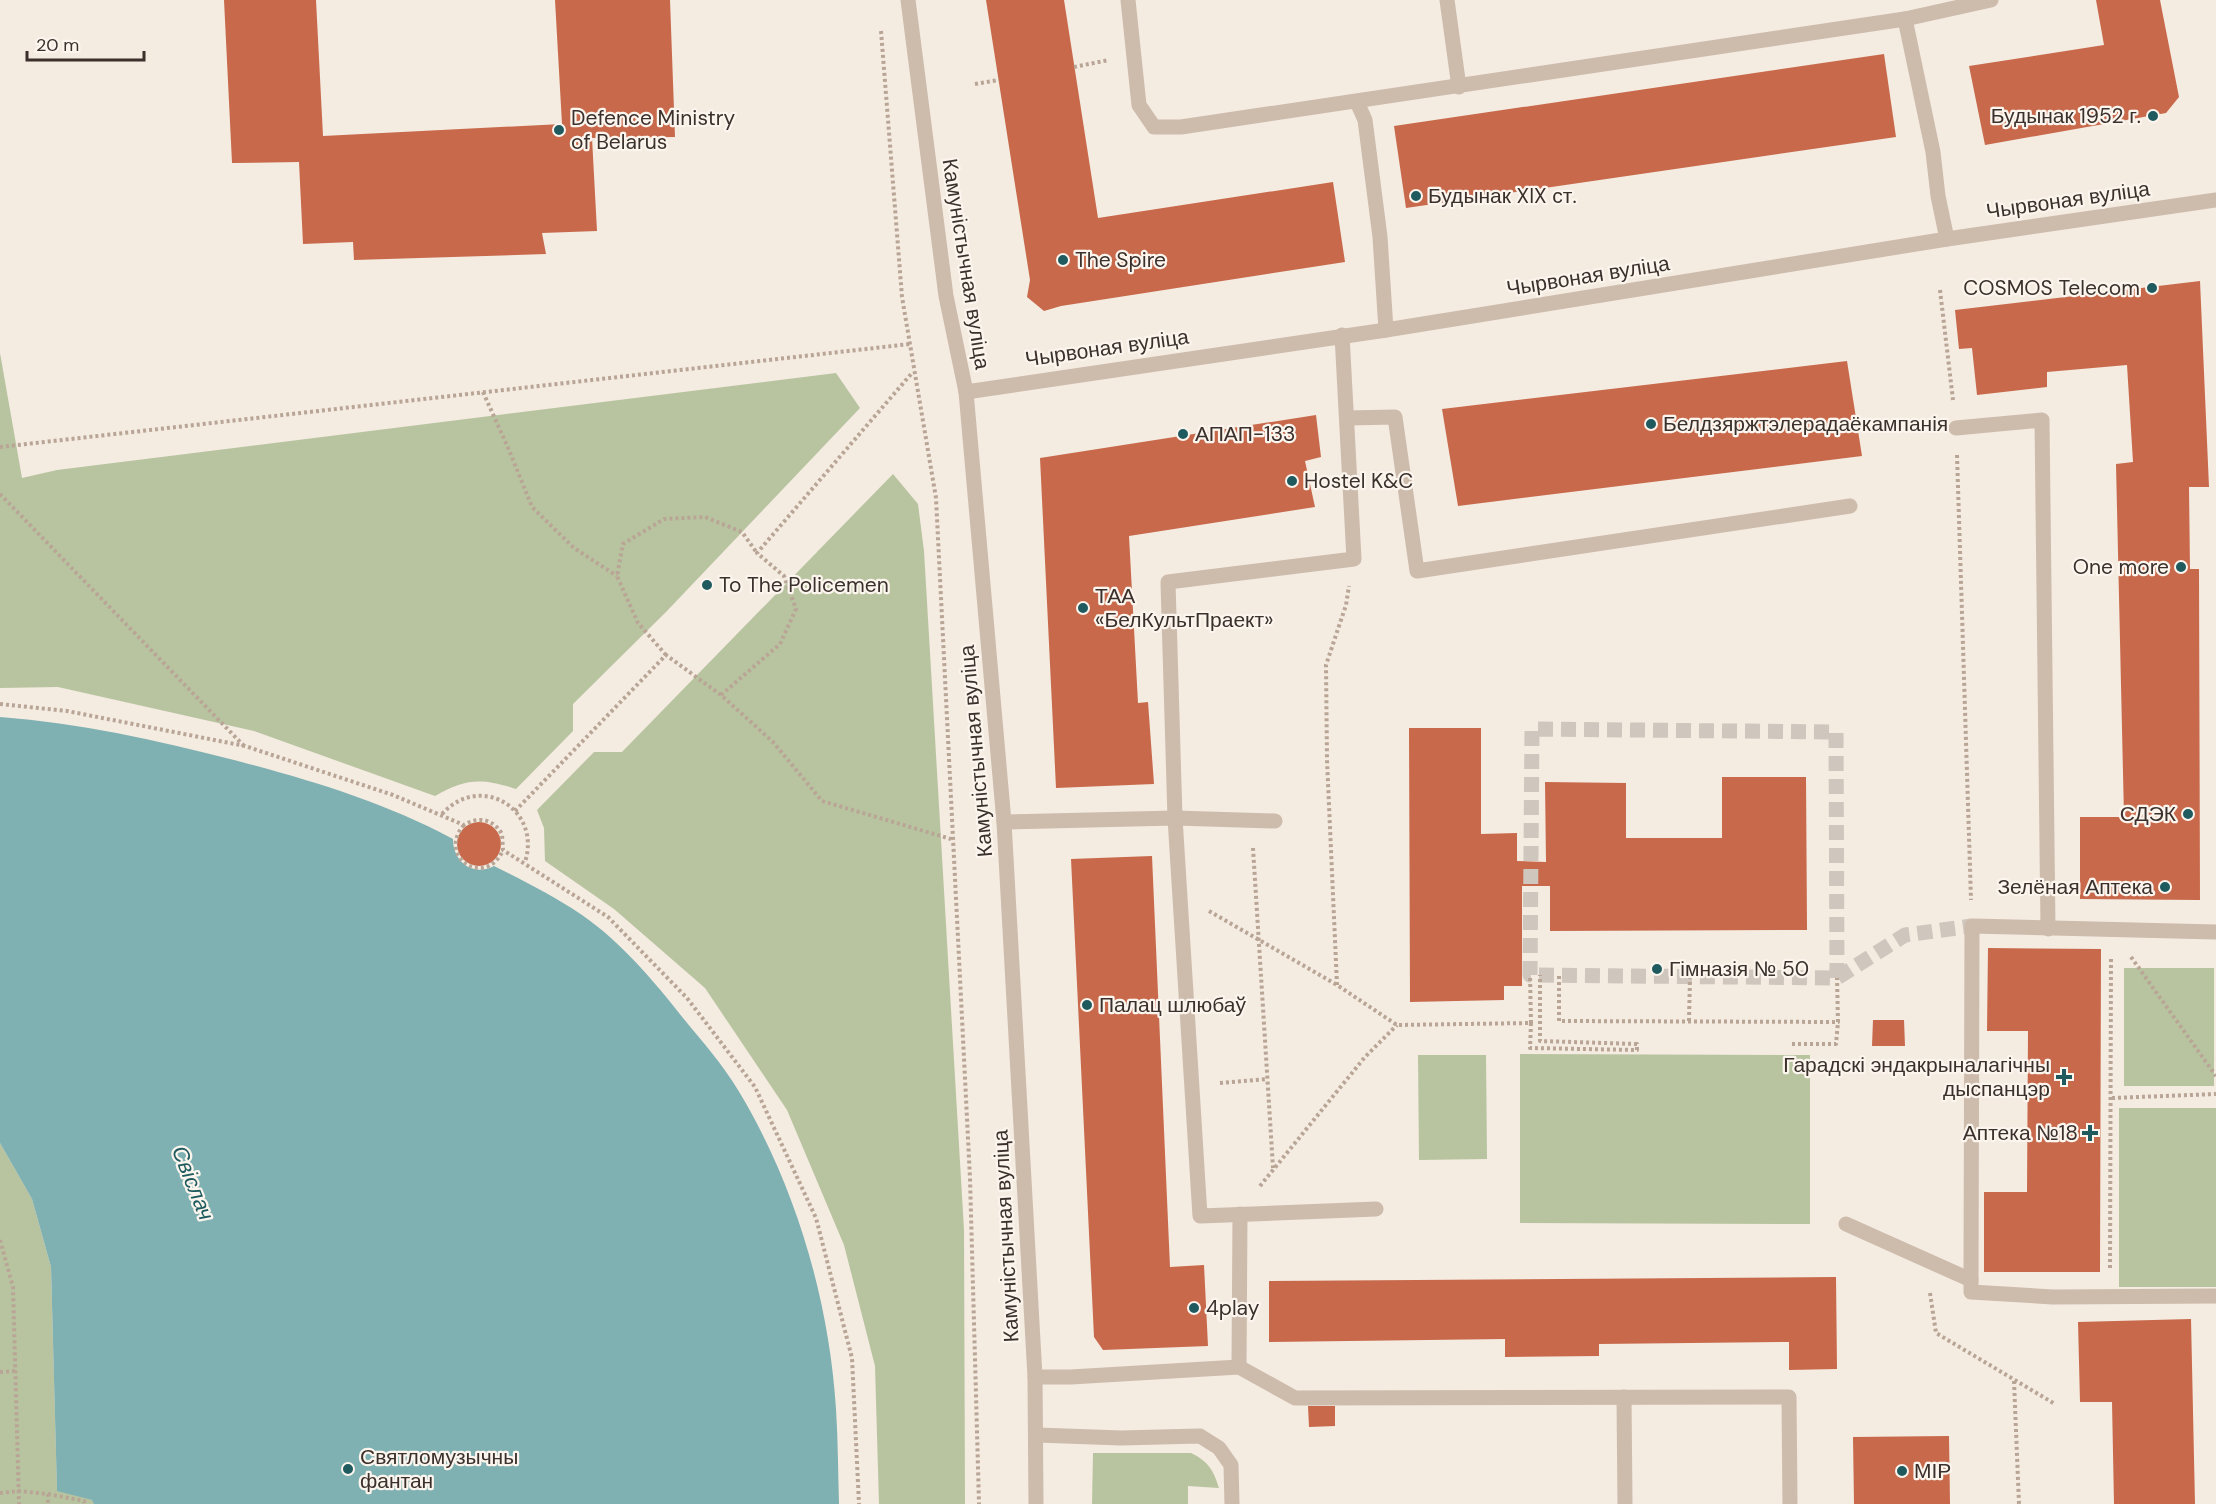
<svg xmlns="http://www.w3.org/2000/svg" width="2216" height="1504" font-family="'DM Sans',sans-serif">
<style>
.green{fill:#b8c4a0}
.water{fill:#7fb0b2}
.building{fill:#c8694b}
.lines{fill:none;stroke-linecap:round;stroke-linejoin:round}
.minor-tunnel{stroke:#cfc6bd;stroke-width:15;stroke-dasharray:15 8;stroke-linecap:butt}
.path{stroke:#b9a596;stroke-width:4;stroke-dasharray:3 3;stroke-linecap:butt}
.minor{stroke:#cdbbac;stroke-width:15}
.poi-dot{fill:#1f5a5e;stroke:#fbf5ee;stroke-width:2}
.labels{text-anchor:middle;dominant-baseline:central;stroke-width:4.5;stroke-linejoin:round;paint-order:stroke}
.poi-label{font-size:21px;fill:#3b302b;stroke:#fbf5ee;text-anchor:start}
.street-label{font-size:21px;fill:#3b302b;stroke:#fbf5ee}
.water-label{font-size:22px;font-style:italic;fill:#1f5a5e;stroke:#fbf5ee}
</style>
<rect width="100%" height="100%" fill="#f4ebe1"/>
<g class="green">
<path d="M0 353 22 478 57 470 836 373 860 408 666 612 573 704V731L516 789C482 778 466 778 435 796L254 731 58 687 0 688Z"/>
<path d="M893 474 918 504 924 551 964 1230 965 1504H879L875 1366 844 1245 787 1110 705 988 614 909 545 861 544 828 537 810 594 752H622Z"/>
<rect x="2124" y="968" width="90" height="118"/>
<path d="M1520 1054 1810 1055V1224L1520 1223Z"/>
<path d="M1418 1055H1486L1487 1159 1419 1160Z"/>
<rect x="2119" y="1108" width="97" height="179"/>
<path d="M0 1143 32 1199 51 1267 57 1490 93 1500 94 1504H0Z"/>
<path d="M1093 1453H1191C1208 1461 1214 1471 1219 1488L1188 1486V1504H1092Z"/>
</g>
<path class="water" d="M0 717C80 723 156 740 234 760 310 780 384 802 453 839 453 862 473 877 494 866 524 881 554 896 582 915 621 942 654 981 683 1018 702 1041 723 1065 738 1090 795 1184 829 1299 836 1409 838 1440 838 1472 839 1504H94L92 1500 57 1491 51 1267 32 1199 0 1143Z"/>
<g class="building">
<path d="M224 0H316L323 136 562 124 555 0H670L675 137 592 138 597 231 542 233 546 254 354 260 353 242 303 244 299 162 232 163Z"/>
<path d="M986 0H1064L1098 218 1333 182 1345 262 1061 306 1044 311 1027 297 1030 280Z"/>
<path d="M2096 0H2160L2179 97 2166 113 1985 145 1969 66 2104 45Z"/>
<path d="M1884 54 1896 137 1406 208 1394 126Z"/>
<path d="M2200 281 2209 487H2189L2190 569H2199L2200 900 2080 899V817H2124L2116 464 2133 462 2127 365 2047 372V387L1977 395 1972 348 1959 349 1955 310Z"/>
<path d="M1847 361 1862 456 1458 506 1442 409Z"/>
<path d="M1316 415 1321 457 1305 461 1315 507 1129 536 1138 703 1148 702 1154 784 1056 788 1040 458Z"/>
<path d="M1409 728H1481V834L1517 833V861L1546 862 1545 782 1626 783V838H1722V777H1806L1807 930 1550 931V886H1522V986H1504V1000L1410 1002Z"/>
<circle cx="479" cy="844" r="22"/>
<path d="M1152 856 1170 1267 1204 1265 1208 1346 1103 1350 1094 1337 1071 859Z"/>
<path d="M1988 948 2101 949 2100 1272H1984V1192H2027L2028 1031H1987Z"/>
<path d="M1873 1020H1904L1905 1046H1872Z"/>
<path d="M1836 1277 1837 1369 1789 1370V1342L1599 1344V1356L1505 1357V1339L1269 1342V1281Z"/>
<path d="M2191 1319 2195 1504H2114L2112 1402H2080L2078 1322Z"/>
<path d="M1308 1406H1335V1426L1309 1427Z"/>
<path d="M1949 1436 1950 1504H1854L1853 1437Z"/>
</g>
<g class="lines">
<path class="minor-tunnel" d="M1837 978 1836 732 1532 729 1530 975 1837 978 1905 935 1972 926"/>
<g class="path">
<path d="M881 31 902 297 936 498 970 1178 979 1504"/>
<path d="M1074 67 1109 60"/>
<path d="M975 84 999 80"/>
<path d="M1940 290 1953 400"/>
<path d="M483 392 509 450 532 507 574 548 617 576"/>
<path d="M0 447 910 344"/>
<path d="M1957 455 1971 900"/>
<path d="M0 494 244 746"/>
<path d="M666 655 638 623 617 576 623 544 664 519 705 517 742 532 757 553"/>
<path d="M721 695 780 644 796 609 784 576 757 553 912 373"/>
<path d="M0 704 67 711 245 746 393 795 464 825C479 816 493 819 502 834L503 850 608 917 687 998 755 1087 816 1218 852 1358 859 1504"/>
<path d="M515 811 666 655 721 695 773 742 822 801 951 839"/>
<path d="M442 814C480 772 542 809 525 862"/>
<path d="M464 825C436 857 486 889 503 850"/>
<path d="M1253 848 1273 1168"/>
<path d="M1209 911 1337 985 1397 1025 1531 1023 1530 975"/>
<path d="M2131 957 2216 1076"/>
<path d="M1559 976V1021L1838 1022 1837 978"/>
<path d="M1337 985 1327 760 1326 665 1346 605 1349 586"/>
<path d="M1689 1021 1690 977"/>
<path d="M1531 1023 1530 1048 1637 1050V1044L1540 1041V975"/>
<path d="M1792 1044H1836L1838 1022"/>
<path d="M1220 1083 1267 1079"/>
<path d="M2112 1098 2216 1094"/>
<path d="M1260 1186 1365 1057 1397 1025"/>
<path d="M0 1240 13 1287 19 1504"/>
<path d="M2110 1268 2111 958"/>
<path d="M1930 1293 1936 1333 2055 1404"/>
<path d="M0 1372 16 1371"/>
<path d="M2014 1381 2019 1504"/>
<path d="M0 1493 19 1491 48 1494V1504"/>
<path d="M48 1494 84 1501 85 1504"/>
</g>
<g class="minor">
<path d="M908 0 946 296 966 392 1004 822 1035 1377 1036 1504"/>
<path d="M1128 0 1139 105 1154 127H1181L1905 19 1991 0"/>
<path d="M1447 0 1459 87"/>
<path d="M1905 19 1933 152 1938 196 1947 239"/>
<path d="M1357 102 1365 120 1380 237 1386 330"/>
<path d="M1342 335 1354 559 1168 582 1175 818 1200 1216 1376 1209"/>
<path d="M966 392 1386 330 1947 239 2216 200"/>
<path d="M1347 418 1395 417 1417 571 1850 506"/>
<path d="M1956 428 2042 420 2048 929"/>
<path d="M1004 822 1175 818 1275 821"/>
<path d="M2216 932 1972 926 1971 1280V1292L2053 1297 2216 1296"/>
<path d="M1846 1224 1971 1280"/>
<path d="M1239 1367 1240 1214"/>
<path d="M1035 1377H1071L1239 1367 1295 1398 1789 1397 1790 1504"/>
<path d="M1624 1397 1625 1504"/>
<path d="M1037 1435 1121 1438 1200 1436 1219 1448 1231 1465 1232 1504"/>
</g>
</g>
<g class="poi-dot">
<circle cx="2153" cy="116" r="6"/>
<circle cx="559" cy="130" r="6"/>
<circle cx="1416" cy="196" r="6"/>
<circle cx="1063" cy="260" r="6"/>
<circle cx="2152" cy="288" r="6"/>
<circle cx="1651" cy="424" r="6"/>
<circle cx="1183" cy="434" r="6"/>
<circle cx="1292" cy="481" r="6"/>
<circle cx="2181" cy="567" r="6"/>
<circle cx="707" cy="585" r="6"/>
<circle cx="1083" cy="608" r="6"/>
<circle cx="2188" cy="814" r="6"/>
<circle cx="2165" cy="887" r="6"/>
<circle cx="1657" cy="969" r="6"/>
<circle cx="1087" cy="1005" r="6"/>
<path d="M2061 1068h6v6h6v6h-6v6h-6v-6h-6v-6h6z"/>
<path d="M2087 1124h6v6h6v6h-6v6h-6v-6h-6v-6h6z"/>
<circle cx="1194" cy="1308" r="6"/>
<circle cx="348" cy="1469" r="6"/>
<circle cx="1902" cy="1471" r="6"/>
</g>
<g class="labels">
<g class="poi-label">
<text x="2141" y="116" text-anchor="end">Будынак 1952 г.</text>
<text x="571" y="118">Defence Ministry<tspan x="571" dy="24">of Belarus</tspan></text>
<text x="1428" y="196">Будынак XIX ст.</text>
<text x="1075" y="260">The Spire</text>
<text x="2140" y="288" text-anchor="end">COSMOS Telecom</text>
<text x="1663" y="424">Белдзяржтэлерадаёкампанія</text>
<text x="1195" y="434">АПАП-133</text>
<text x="1304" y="481">Hostel K&amp;C</text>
<text x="2169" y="567" text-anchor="end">One more</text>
<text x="719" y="585">To The Policemen</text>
<text x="1095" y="596">ТАА<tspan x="1095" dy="24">«БелКультПраект»</tspan></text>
<text x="2176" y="814" text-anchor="end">СДЭК</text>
<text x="2153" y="887" text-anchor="end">Зелёная Аптека</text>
<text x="1669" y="969">Гімназія № 50</text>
<text x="1099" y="1005">Палац шлюбаў</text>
<text x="2050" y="1065" text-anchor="end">Гарадскі эндакрыналагічны<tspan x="2050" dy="24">дыспанцэр</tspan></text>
<text x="2078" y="1133" text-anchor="end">Аптека №18</text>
<text x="1206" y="1308">4play</text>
<text x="360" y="1457">Святломузычны<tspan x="360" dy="24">фантан</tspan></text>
<text x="1914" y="1471">МІР</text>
</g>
<g class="street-label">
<text transform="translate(2068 200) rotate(-8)">Чырвоная вуліца</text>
<text transform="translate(966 264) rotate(81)">Камуністычная вуліца</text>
<text transform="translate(1588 276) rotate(-9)">Чырвоная вуліца</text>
<text transform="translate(1107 348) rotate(-8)">Чырвоная вуліца</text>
<text transform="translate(976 751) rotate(-95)">Камуністычная вуліца</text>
<text transform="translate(1006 1236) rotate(-93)">Камуністычная вуліца</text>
</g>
<g class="water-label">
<text transform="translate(193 1183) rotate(68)">Свіслач</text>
</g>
</g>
<path d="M27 51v9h117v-9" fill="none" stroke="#3b302b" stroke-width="3"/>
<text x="36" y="51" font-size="18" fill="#3b302b" stroke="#fbf5ee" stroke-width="4.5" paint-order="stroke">20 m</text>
</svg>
